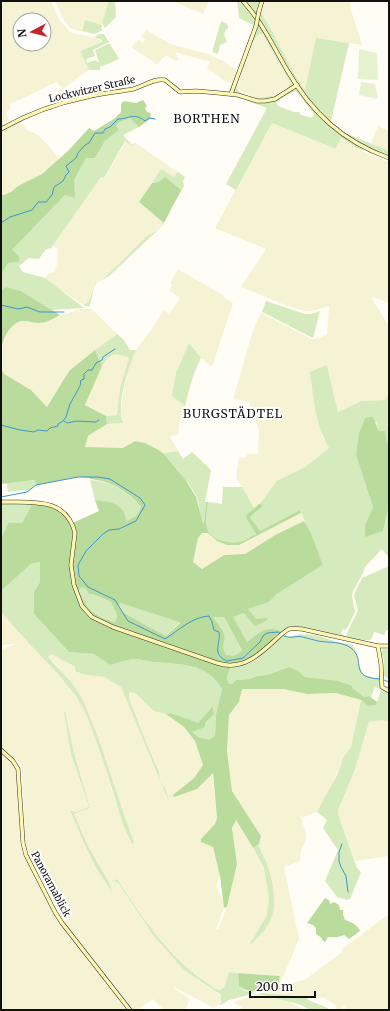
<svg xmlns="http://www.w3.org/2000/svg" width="390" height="1011" font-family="Merriweather,serif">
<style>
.farmland{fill:#f6f3d4;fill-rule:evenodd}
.green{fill:#d5ebbd;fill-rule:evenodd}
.forest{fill:#b9dc9c;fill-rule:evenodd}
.pitch{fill:#e6f2cf}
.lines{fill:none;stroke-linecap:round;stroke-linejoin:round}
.stream{stroke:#3f96cf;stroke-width:1}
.secondary-casing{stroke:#333;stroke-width:4.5}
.secondary{stroke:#fff6b0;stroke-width:3.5}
.secondary-bridge-casing{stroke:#333;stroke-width:4.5;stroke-linecap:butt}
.secondary-bridge{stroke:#fff6b0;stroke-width:3.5}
.labels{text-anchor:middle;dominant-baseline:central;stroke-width:4;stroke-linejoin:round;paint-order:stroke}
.street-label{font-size:10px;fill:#111;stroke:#fff}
.quarter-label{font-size:12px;letter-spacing:1px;fill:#111;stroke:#fff}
</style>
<rect width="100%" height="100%" fill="#fffdf5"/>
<g class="farmland">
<path d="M1 1H51L58 18 69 31 76 34 97 38 102 42 80 51 89 70 77 78 63 89 56 82 15 102 9 104 11 109 6 112 9 120 1 125ZM20 20H44V44H20Z"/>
<path d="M55 1H109L102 25 85 20 82 31H78L70 28 64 21Z"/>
<path d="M172 1H209L203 14Z"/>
<path d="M263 1H350L351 10 362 45 330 40 305 90 296 77 271 29 261 12Z"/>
<path d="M146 30 170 44 208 54 225 62 237 72 232 84 223 80 207 68 210 62 207 60 206 61 175 52 179 60H174L166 55 157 64 131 47 138 40 143 43 145 39 141 36V34L143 35Z"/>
<path d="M260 34H263L270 45 290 82V85L285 90 268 97H256L246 94 239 90 237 88V84L245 65 253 40Z"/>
<path d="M18 122H21L27 130 38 135 48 145 59 159 42 174 18 186 11 192 1 196V130Z"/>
<path d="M272 123 336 149 341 138 358 149 380 159 389 162V303L373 297 372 299 389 326V395L384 400 361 401 338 412 327 365 322 436 329 448 305 467 278 481 275 485 254 508 236 478 239 457 246 458 247 454H258L259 430 249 402 233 399 252 334 259 316 260 317 261 313 312 339 321 338 327 334 329 308V306L312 311H305L290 307 241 287 266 249 215 228Z"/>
<path d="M378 126 389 131V151L371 144Z"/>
<path d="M126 141 132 146 136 143 178 172 174 177 161 169 139 202 163 222 161 225 106 276 98 280 94 285 89 301 84 305 56 287 45 278 50 272 53 273 57 265 58 249 53 245 101 177 105 178Z"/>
<path d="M178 269 224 296V298L233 303 212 367 201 358 189 344 172 396 185 406 180 419 178 435 170 436 178 451 163 453 145 443 135 441 123 448H85L88 436 107 424 122 423 121 410 124 388 130 363 136 350 152 329 164 309 169 315 180 298 169 290 172 285 170 283Z"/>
<path d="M80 309H88L93 310 117 334 69 371 47 407 31 390 4 374 1 369V347L12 325 17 322 24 321 39 323Z"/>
<path d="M119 354 129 358 120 388 117 415 106 416 85 405 102 366 107 359 114 355Z"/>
<path d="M301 513 304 521 275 535 245 554 224 555 202 569 193 562 198 538 202 533H208L217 541 227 545H239Z"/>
<path d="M1 612 24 638 57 673 76 696 81 705 87 716 105 766 112 791 132 843 126 818 90 718 56 664 48 657 52 653 86 675 104 677 121 687 168 800 166 790 160 780 159 772 146 742 129 697V692L135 693 154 711 166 714 184 727 195 741 203 765 194 778 173 795 212 772 217 818 215 824 201 840V842L213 847 220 876 216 886 223 901 224 908 216 929H218L227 907 237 864 232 828 236 820 264 868 269 899V906L267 915 250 944 267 927 272 917 268 866 260 849 259 844 261 836 232 791 227 751 229 715 239 702 241 689H283L307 694 336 693 361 700 351 747 344 756 330 789 317 812 301 818 306 834V840L301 850 300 861 284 867 299 939 280 984 278 985 280 976 229 972 224 988 219 990 214 988 183 965 167 948 152 930 117 880V882L135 909 153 935 168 952 184 970 221 996V1002L214 1008 172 986 176 990 190 999 185 1010H164L153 999 137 1010H132L66 925 29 855 25 841 22 768 18 761 1 748V650L16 644 1 645ZM65 711 74 753 90 808 74 814 88 846 110 884 112 890 95 866 83 841 70 810 72 809 76 812 89 808 71 754Z"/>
<path d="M381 719 389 721V856L355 861 339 817 338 810 354 772 369 722Z"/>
<path d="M1 752 8 757 15 766 17 773 20 846 24 855 55 915 129 1010H1Z"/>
<path d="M389 914V1010H347L344 1006 342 1008 344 1010H337L335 1005 325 998 262 993 306 979 341 953 342 949Z"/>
<path d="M258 994 289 1002 305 1010H241L242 1007 235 1004 236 1001Z"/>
</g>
<g class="green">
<path d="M109 1H115L116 17 105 28 102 23Z"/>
<path d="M237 1H260L254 25 257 26 261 12 271 29 296 77 305 90 316 38 349 43 331 121 343 132 389 151V157L365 147 362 151 341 138 336 149 272 123 236 190 226 184 267 108 243 99 227 95 237 72 240 74 257 27 239 18ZM260 34H263L290 82C288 100 241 102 237 88 236 81 245 68 246 61 249 51 251 40 260 34ZM296 91 314 114 312 118 301 115 299 112H294L278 106 276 102 283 97Z"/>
<path d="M85 20 102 25 101 29 103 30 94 34 82 31Z"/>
<path d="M221 21 226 23 228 26V29H226L224 35 227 42 220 45 218 54 212 52Z"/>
<path d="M100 34H104L109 42 93 50 95 56 86 59 87 63 96 60 97 62H99L95 50 108 44H110L119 59 100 67V70H89L80 51 102 42V40L94 37Z"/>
<path d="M130 118 139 127 123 135 132 145 135 143H136L132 146 125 141 104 178 101 177 51 248 46 249 39 259 29 258 19 266 23 272 45 278 84 308 52 310 21 291 6 287 1 290V275L8 263 19 262 12 250 65 195 86 158H95L105 141 119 130 115 126 118 123Z"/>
<path d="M161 169 174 177 178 172 185 177 183 181 184 186 174 204 173 203 180 190 159 182 152 183Z"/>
<path d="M163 222 164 223 160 228 109 276 97 282 94 287 90 305 89 307 84 305 89 301 95 283 106 276 119 264 147 236C154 233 160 229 163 222Z"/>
<path d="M266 301 305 314H311L320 311 313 338 262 312Z"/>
<path d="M117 334 123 339 130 350H136C128 368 116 404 123 423L107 424 106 416 117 415 120 388 129 358C115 352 111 353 102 366L95 350Z"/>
<path d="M189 343 201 358C193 373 189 390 185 406L172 396 176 373Z"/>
<path d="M327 365 338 412 361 401 384 400 389 395V445L387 442 385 432 379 431 376 421 356 455 373 507 365 525 383 531 389 506V558L382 549 365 567 363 573 353 591 352 596 355 612 346 630 343 629 341 634 343 635 342 637 300 627H292L282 632 247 643 233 617 244 613 256 619 247 609 269 602 277 594 323 565 300 510 260 531 250 517 263 506 260 503 277 481 305 467 329 448C315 423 314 401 310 372Z"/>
<path d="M178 451 183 459 192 452 211 470 205 502H206L204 523H203C199 515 200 504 196 496 188 480 174 466 163 453Z"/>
<path d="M35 480 36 485 27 492 24 490 8 492 7 483Z"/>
<path d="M90 480C111 481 127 491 141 507L136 516 127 522 126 517 116 504 95 500Z"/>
<path d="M223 487H242L254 508 247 514 256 533C252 536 247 540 242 541 231 546 211 541 207 528 205 520 207 510 208 502L222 504Z"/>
<path d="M1 503 32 504 22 523H8L1 539Z"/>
<path d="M40 562V582L34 592V614L69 652 94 654 110 665C118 663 126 660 134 659 140 659 147 661 153 662 178 664 208 663 222 689L216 714 215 736 208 741 198 737 192 732 205 723 214 714 213 707 198 723H195L171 713 166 714 154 711 135 693 129 692V698L146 742 159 772 160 780 166 790 169 802 121 687 104 677 86 675 75 671V667L52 654 48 657 72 683 83 700 100 743 134 843 132 844 123 824 105 766 87 716 76 696 57 673 24 638 1 612V589H3L31 564Z"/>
<path d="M389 566V631L386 630 384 635 374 632 371 640H360L348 637 346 635 358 611 354 595 362 578Z"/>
<path d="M82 587 99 597 111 602 117 615 115 622C92 613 89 613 79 590Z"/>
<path d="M120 603 180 622 166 636 124 613 119 605Z"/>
<path d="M212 617H224L242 650C239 656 232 656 226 656L222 648 224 640Z"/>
<path d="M300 634 316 635 337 642 353 645C358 655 358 666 364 675L375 678H380V689L375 687 371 697 369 696 364 697 358 692 351 688 320 679 305 677 297 670 289 667 267 675 257 676 249 679 236 680 232 684H229L227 678 230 668C256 664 265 648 285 635L289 637Z"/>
<path d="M383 649H389V680L384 676V660L381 652Z"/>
<path d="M382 687 389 691V721L381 720 369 722 354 772 338 810 339 817 357 868 361 872 350 899 347 900 337 897 325 881 338 850 323 828 327 820 317 812 337 775 344 756 351 747 361 700 368 706 376 705Z"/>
<path d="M65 711 74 753 90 808 74 814 88 846 110 884 112 892 95 866 83 841 70 810 76 812 89 807 71 754 64 712Z"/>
<path d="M259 844C260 852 266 859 268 867 274 886 279 911 266 928 262 934 256 939 251 944H250L267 915 269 899 264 868 253 848Z"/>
<path d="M117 879C137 909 156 939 182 963 191 972 203 980 214 988L219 990 224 988 229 972 238 973 239 986 246 991 256 993 229 1000 221 1005 219 1004 221 1002V995L184 970 168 952 153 935 118 883 114 881Z"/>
<path d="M262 993 307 997V999C314 1003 323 1005 331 1010H311L298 1004 258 994Z"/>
</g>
<g class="forest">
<path d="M143 100 147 106 145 108 147 112 151 113 150 119 139 127 130 118 118 123 116 126 119 130 105 141 95 158H86L74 180 75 198 65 195 12 250 19 256V262L8 263 1 275V196L11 192 18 186 42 174 68 151 89 128 94 131 114 119 121 112V105L123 101 136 103Z"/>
<path d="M165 177 181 190 164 223 139 202 152 183 159 182Z"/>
<path d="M6 287 21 291 60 315C53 319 46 323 39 323 34 323 28 321 23 321 10 322 4 338 1 349V290Z"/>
<path d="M95 350 102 366 85 405 106 416 107 424 88 436 85 447 123 448 135 441 145 443 157 449 163 453 185 479 196 497 203 523H204L206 502H208C207 510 205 520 207 528 211 541 231 545 242 541 247 540 251 536 256 534L246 517 247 514 260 503 263 506 250 517 260 531 300 510 301 513 239 545H227L217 541 208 533H202L198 538 193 562 202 569 224 555 245 554 275 535 304 521 310 531 323 565 277 594 269 602 248 609 256 619 268 618 266 621 255 626 244 613 233 617 247 642C258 633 268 624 282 632L257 655 250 659 231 665 227 678 229 684H232L236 680 249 679 257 676 267 675 289 667 297 670 305 677 338 681 352 686V688L358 692 364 697 369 696 377 702 376 705 368 706 361 700 336 693 307 694 283 689H242L239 702 229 715 227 751 232 791 261 836 259 844 253 848 236 820 232 828 237 864 227 907 224 908 220 876 213 847 201 842V839L215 824 217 818 213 773 197 789 174 797 173 795 194 778 203 765 195 741 184 727 166 714 171 713 198 723 213 706 214 714 205 723V727L192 732 198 737 209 740 215 736 216 714 222 689C208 663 178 664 153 662 147 661 140 659 134 659 126 660 118 663 110 665L94 654 69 652 34 614V592L40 582V562L31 564 2 590 1 589V539L8 523H22L32 504C49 505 61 510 70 524L99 511 95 500C113 503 121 501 127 521L136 516 141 507C128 491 111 481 90 479V478L78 477 36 485 35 480 1 484V369L4 374 31 390 47 407 69 371ZM82 587 86 589 89 594H93L111 602 117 615 115 622C93 615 88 611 79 590ZM120 603 179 622 180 623 166 636 124 613 119 606ZM213 617H224L242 650C238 656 232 656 226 655 220 645 226 642 224 634 222 628 216 622 213 617Z"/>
<path d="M373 417 379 431H385L387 442 389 445V506L383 531 365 537V525L373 507 356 455 359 434 365 418Z"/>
<path d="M325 898 329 900 330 904 334 902 339 905 340 910H343V915L345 920C351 922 358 925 360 931L349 939 344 935 338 937H328L325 942 322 940V938L316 934V928L313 925 307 923Z"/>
<path d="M238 973 280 976 278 985C262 990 254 996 239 986Z"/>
</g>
<g class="pitch">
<path d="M359 49 377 53 378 80 358 79Z"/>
<path d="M361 82 375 84 378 99 359 95Z"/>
</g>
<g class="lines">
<g class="stream">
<path d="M1 223 10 217 32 210 38 202H46L52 195 54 187 63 181 66 175 69 172 66 166 76 158 78 153 85 145 89 143 95 133H103L105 129 110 127 118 119C129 119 134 112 145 121L149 118 155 119"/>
<path d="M1 305 18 309 27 307 40 312H64"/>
<path d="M64 421 67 423 77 421 96 422 99 420"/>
<path d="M1 425 20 430 34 432 38 430 47 431 50 428 58 426V424L63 421 66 417 70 404 80 386 81 380 84 379V374L88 370H92L96 363 102 360 103 357 115 349"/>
<path d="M1 497 27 492 36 485 78 477H98L110 479 140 498 145 505 136 521 119 529 109 530 103 534 86 551 78 565 79 576 88 587 115 600 128 621 165 639C179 630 192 617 209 616L212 622 214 630 219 632C221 644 211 654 227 661L243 658 260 642 263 636 267 633 278 632 280 633"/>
<path d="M282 635C290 640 296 635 303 637 308 638 313 640 318 641 329 643 341 641 351 648 367 660 347 678 381 679"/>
<path d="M384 680 389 682"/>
<path d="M342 844 339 852V861L341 867 346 876 348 892"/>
</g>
<defs>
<g id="secondary">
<path d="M243 1C262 22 273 46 287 70 312 113 342 141 389 158"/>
<path d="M259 11 262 1"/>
<path d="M231 94 256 26"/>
<path d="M1 129C28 114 57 103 87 97 102 93 118 92 133 89 144 86 154 78 165 80L180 92 196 91 219 93 238 95 257 101H265L275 99 297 85"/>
<path d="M1 502C30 503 66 496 75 533L71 565 74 585 82 606 92 617 113 627 217 663C241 671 258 656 274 641 279 637 284 631 289 629 293 628 298 629 302 629L378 646H389"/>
<path d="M378 646 381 664 382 687 389 691"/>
<path d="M1 750 13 761 18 769 23 843 26 855 55 912 62 923 130 1010"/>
</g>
</defs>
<use href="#secondary" class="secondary-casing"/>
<use href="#secondary" class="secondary"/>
<defs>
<path id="secondary-bridge" d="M256 26 259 11"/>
</defs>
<use href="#secondary-bridge" class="secondary-bridge-casing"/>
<use href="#secondary-bridge" class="secondary-bridge"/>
</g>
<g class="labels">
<g class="street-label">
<text transform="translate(92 89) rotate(-13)">Lockwitzer Straße</text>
<text transform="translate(51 884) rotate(62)">Panoramablick</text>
</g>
<g class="quarter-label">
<text x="207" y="118">BORTHEN</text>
<text x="233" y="413">BURGSTÄDTEL</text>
</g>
</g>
<rect width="390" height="1011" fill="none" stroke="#111111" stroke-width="4"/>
<g transform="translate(32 32) rotate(263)"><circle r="19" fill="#ffffff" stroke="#a0a0a0"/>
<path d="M0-3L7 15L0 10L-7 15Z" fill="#c4262e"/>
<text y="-6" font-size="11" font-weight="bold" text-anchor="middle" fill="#111111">N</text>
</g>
<path d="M250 991v6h65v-6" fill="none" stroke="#111111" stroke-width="2"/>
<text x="256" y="991" font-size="12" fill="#111111" stroke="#ffffff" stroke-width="3" paint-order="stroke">200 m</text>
</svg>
